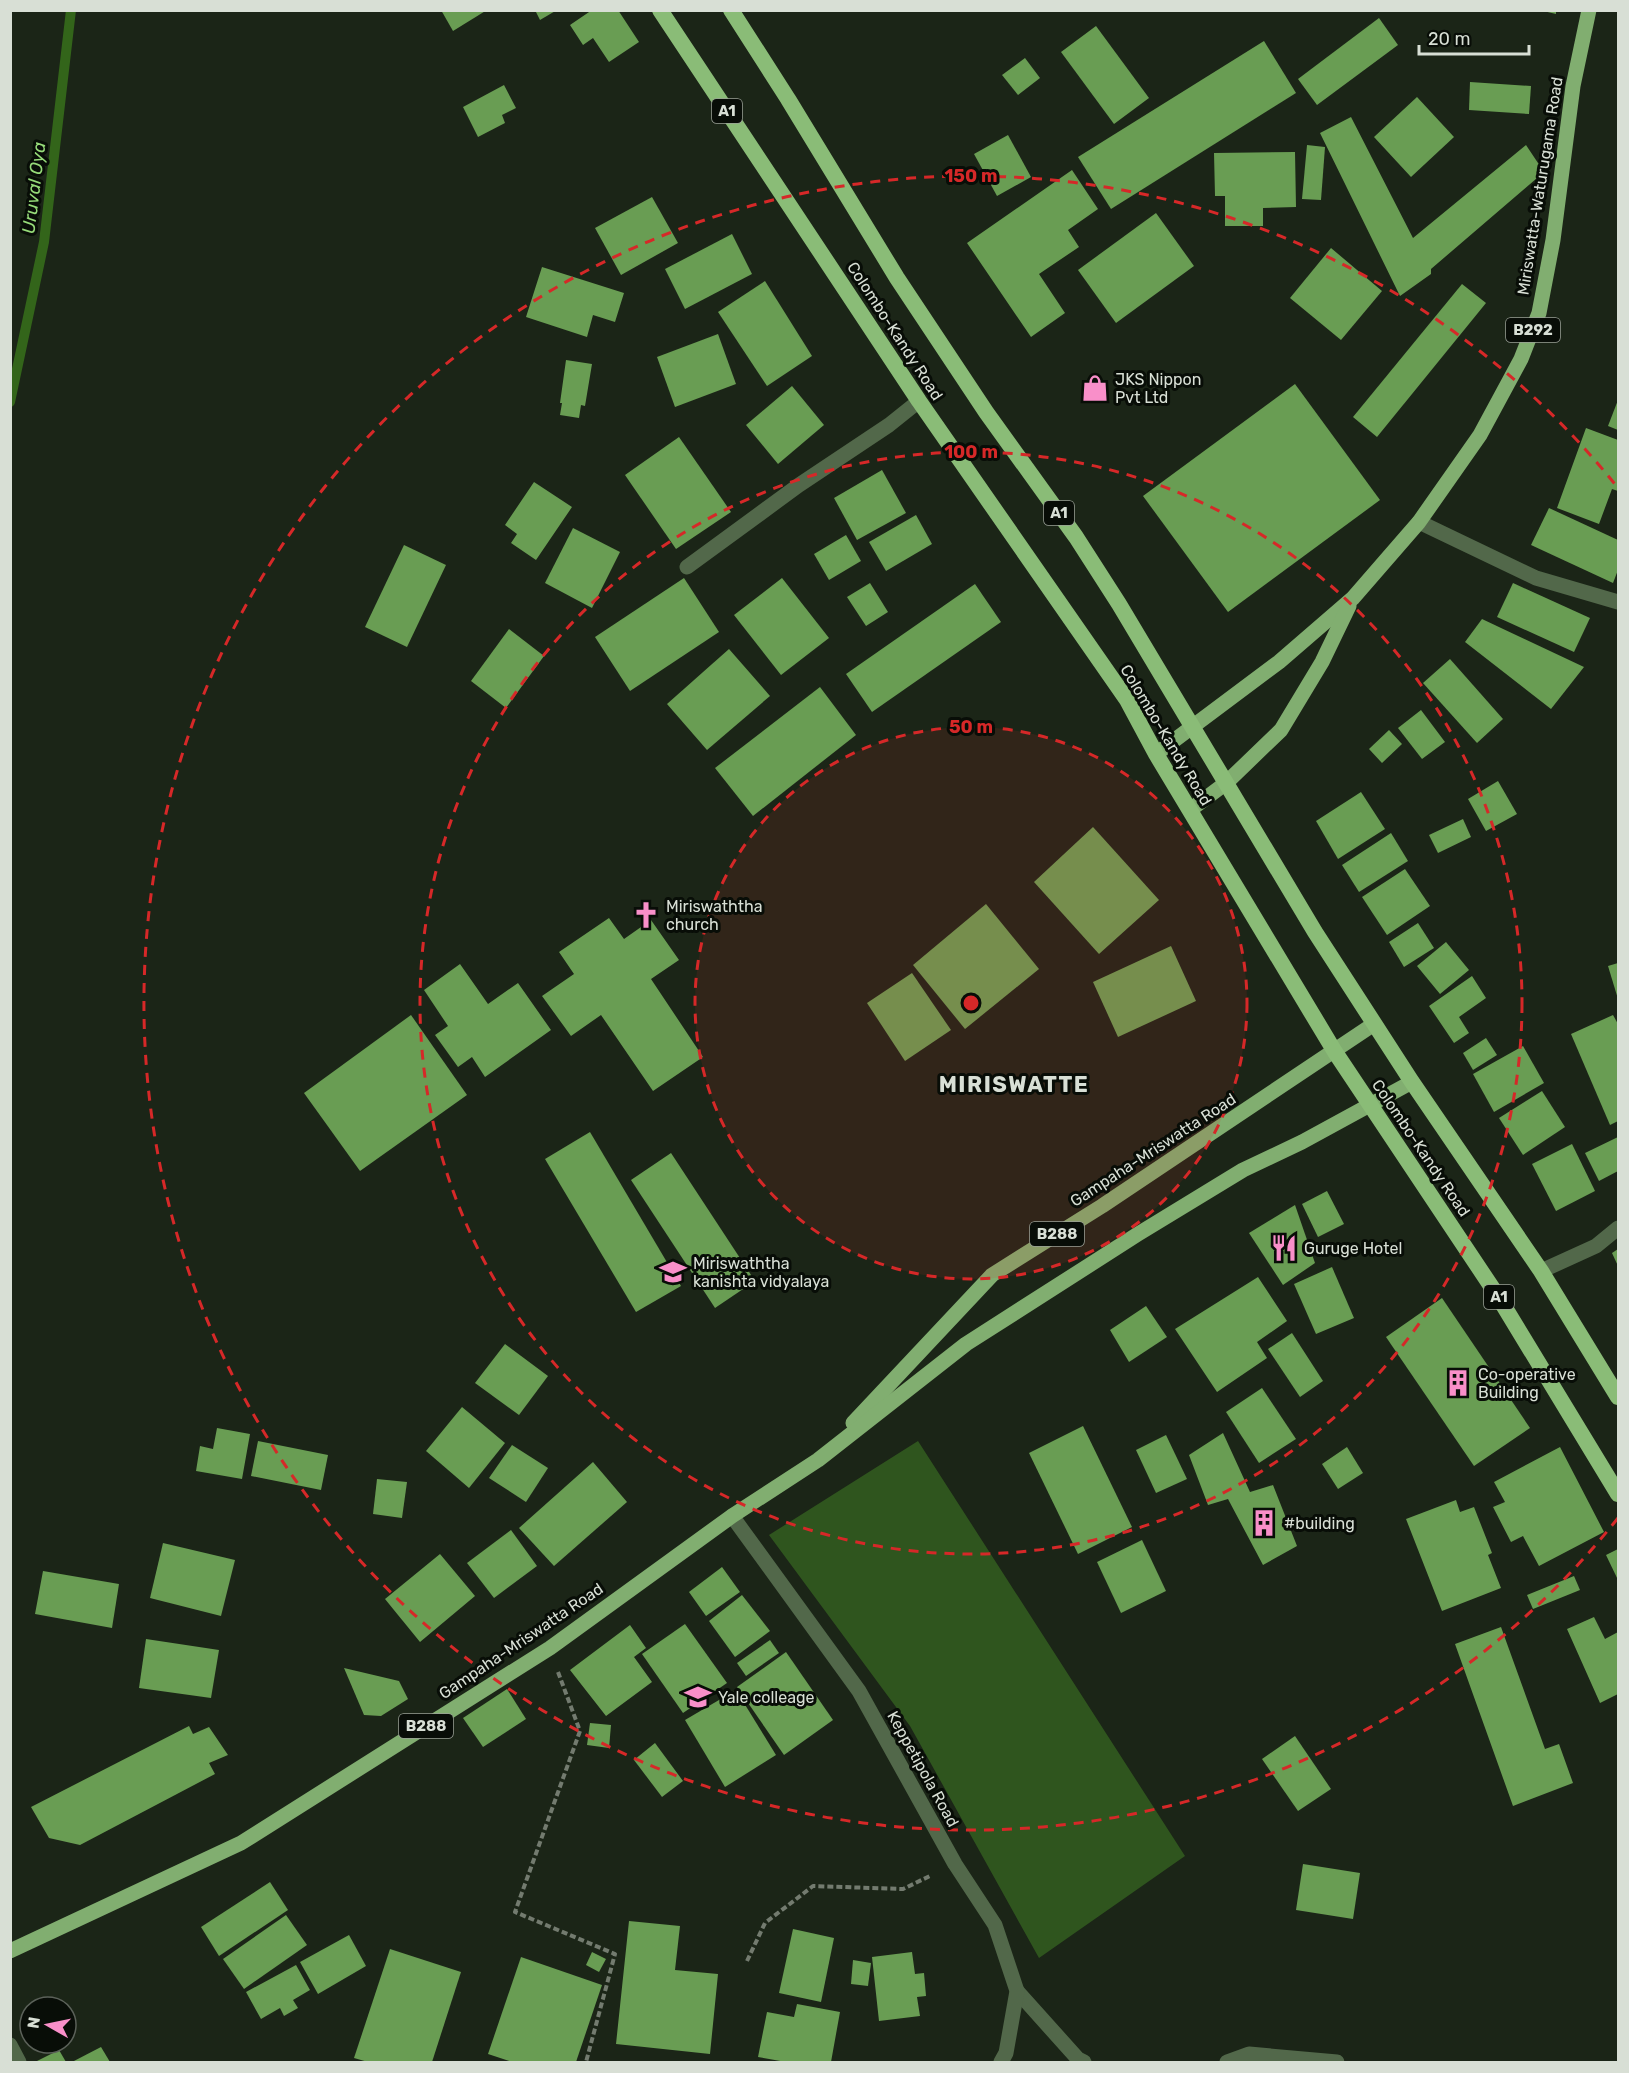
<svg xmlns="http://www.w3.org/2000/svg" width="1629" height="2073" font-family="Rubik,sans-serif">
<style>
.green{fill:#2f551e}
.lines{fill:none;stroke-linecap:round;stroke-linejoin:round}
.stream{stroke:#33651a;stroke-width:10}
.building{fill:#699d53}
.path{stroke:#737b6f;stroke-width:4;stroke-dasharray:6 3;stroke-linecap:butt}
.service{stroke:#52684a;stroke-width:15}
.minor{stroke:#52684a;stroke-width:15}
.primary{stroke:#81ae70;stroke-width:15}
.trunk{stroke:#8abc77;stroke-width:16}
.ring{fill:none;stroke:#d62828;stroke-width:3;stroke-dasharray:10 8}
.labels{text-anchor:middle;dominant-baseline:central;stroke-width:6;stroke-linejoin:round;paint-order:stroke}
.shield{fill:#080d07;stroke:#9aa097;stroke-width:1.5}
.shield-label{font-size:15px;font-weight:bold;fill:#d8dfd5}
.street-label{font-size:16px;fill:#d8dfd5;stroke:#080d07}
.poi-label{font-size:16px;fill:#d8dfd5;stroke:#080d07;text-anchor:start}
.water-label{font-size:18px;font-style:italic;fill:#96db79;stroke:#080d07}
.district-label{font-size:22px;font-weight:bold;letter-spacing:1.5px;fill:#d8dfd5;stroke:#080d07}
.centre{fill:#d62828;stroke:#080d07;stroke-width:3}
.ring-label{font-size:18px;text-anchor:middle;font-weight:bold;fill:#d62828;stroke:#080d07;stroke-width:6;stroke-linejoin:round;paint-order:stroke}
</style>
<rect width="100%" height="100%" fill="#1b2517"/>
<path class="green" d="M918 1441 1185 1856 1039 1958 910 1726 769 1535Z"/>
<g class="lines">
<path class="stream" d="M10 402 44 242 71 10"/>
</g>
<g class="building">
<path d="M441 10H487L453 31Z"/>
<path d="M535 10H557L540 20Z"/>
<path d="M592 10H618L639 42 609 62 593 38 583 45 570 25Z"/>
<path d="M1539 10H1556V14Z"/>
<path d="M1379 18 1398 45 1317 105 1298 79Z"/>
<path d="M1096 26 1149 98 1114 124 1061 52Z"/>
<path d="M1264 41 1296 93 1111 209 1078 157Z"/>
<path d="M1025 58 1040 78 1018 95 1002 75Z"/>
<path d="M1470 82 1531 86 1529 114 1469 110Z"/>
<path d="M504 85 516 108 502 115 505 123 478 137 463 107Z"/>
<path d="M1417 97 1454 137 1411 177 1374 137Z"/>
<path d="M1351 117 1413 238 1526 145 1544 172 1431 269V274L1400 296 1320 133Z"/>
<path d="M1008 135 1031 177 997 196 974 154Z"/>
<path d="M1307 145 1325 147 1321 200 1302 199Z"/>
<path d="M1295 152 1296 207 1263 208V226H1225V196H1215L1214 153Z"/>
<path d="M1072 170 1098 209 1068 230 1079 247 1039 274 1065 313 1031 337 967 243Z"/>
<path d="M652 197 678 243 621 275 595 228Z"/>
<path d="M1156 213 1194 266 1116 323 1078 270Z"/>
<path d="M732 234 752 274 685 309 665 269Z"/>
<path d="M1331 248 1382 291 1341 340 1290 298Z"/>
<path d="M542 267 624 293 615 322 593 315 587 337 526 317Z"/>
<path d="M765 281 812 356 767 386 718 312Z"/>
<path d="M1462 284 1486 303 1377 437 1353 417Z"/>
<path d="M718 334 736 384 675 407 657 357Z"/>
<path d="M566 360 592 364 585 406 581 405 579 418 560 415 562 403H560Z"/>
<path d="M1295 384 1380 500 1228 612 1143 496Z"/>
<path d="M792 386 824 425 778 464 746 425Z"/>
<path d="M1618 400V430L1608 426Z"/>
<path d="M1586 428 1618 440V491L1612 489 1599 524 1557 508Z"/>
<path d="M679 437 731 512 676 549 625 475Z"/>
<path d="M882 470 906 513 857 540 834 498Z"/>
<path d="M534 482 572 507 536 560 511 543 517 534 505 525Z"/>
<path d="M1549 508 1618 540V570L1613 583 1531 545Z"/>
<path d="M916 515 932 544 886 571 869 542Z"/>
<path d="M573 528 620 552 592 608 545 583Z"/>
<path d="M846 535 861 561 829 580 814 554Z"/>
<path d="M404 545 446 565 407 647 365 627Z"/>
<path d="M684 578 719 632 630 691 595 637Z"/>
<path d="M782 578 829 638 781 675 734 615Z"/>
<path d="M870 583 888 612 866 626 847 597Z"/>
<path d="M1513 583 1590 618 1574 652 1497 617Z"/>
<path d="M975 584 1001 622 872 712 846 674Z"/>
<path d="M1482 619 1584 667 1551 709 1465 642Z"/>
<path d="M509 629 544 656 506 708 471 681Z"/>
<path d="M729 649 770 696 707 750 667 704Z"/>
<path d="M1450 659 1503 719 1477 743 1423 683Z"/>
<path d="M820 687 856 735 753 816 715 768Z"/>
<path d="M1421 710 1445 742 1422 759 1398 728Z"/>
<path d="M1389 730 1402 744 1382 763 1369 749Z"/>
<path d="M1498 781 1517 814 1486 831 1468 799Z"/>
<path d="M1361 792 1385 829 1338 859 1316 821Z"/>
<path d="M1463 819 1471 837 1438 853 1429 835Z"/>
<path d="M1093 827 1159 900 1099 954 1034 882Z"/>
<path d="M1391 833 1408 861 1359 892 1342 865Z"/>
<path d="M1405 869 1430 906 1387 935 1362 897Z"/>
<path d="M986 904 1039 969 965 1029 913 965Z"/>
<path d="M609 918 624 939 651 920 679 960 651 979 703 1057 653 1091 601 1015 571 1036 542 996 574 974 559 952Z"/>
<path d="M1418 923 1434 948 1404 967 1389 942Z"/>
<path d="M1446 942 1469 970 1440 994 1417 966Z"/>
<path d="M1171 946 1196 1001 1118 1037 1093 982Z"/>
<path d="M1618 963V999L1608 966Z"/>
<path d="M460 964 488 1004 518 983 551 1030 485 1077 472 1057 458 1067 435 1035 448 1026 424 990Z"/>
<path d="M912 973 951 1030 905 1061 867 1003Z"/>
<path d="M1472 976 1486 998 1459 1017 1469 1033 1454 1043 1429 1006Z"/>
<path d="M411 1015 467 1095 360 1171 304 1093Z"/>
<path d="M1613 1015 1618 1024V1121L1610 1125 1571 1034Z"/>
<path d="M1486 1038 1497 1055 1473 1070 1463 1053Z"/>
<path d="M1523 1046 1544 1083 1494 1112 1473 1074Z"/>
<path d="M1542 1091 1565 1127 1523 1155 1499 1118Z"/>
<path d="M590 1132 681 1286 636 1312 545 1159Z"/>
<path d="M1618 1137V1171L1599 1181 1585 1153Z"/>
<path d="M1572 1144 1595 1191 1556 1211 1532 1164Z"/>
<path d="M671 1153 755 1281 715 1308 631 1180Z"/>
<path d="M1327 1191 1344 1224 1318 1237 1302 1204Z"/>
<path d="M1295 1205 1315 1263 1283 1285 1249 1233Z"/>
<path d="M1618 1249V1266L1612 1253Z"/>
<path d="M1332 1267 1354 1318 1316 1334 1294 1284Z"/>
<path d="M1258 1277 1287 1321 1257 1342 1267 1358 1217 1392 1175 1329Z"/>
<path d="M1442 1298 1530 1428 1474 1466 1386 1337Z"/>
<path d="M1146 1306 1167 1337 1129 1362 1110 1330Z"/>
<path d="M1292 1333 1323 1381 1300 1397 1268 1349Z"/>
<path d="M505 1344 548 1376 519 1415 475 1383Z"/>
<path d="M1262 1388 1296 1439 1259 1463 1226 1412Z"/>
<path d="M462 1407 505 1443 469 1488 426 1451Z"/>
<path d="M1083 1426 1132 1527 1078 1554 1029 1453Z"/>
<path d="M217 1428 250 1434 242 1479 196 1471 200 1446 213 1449Z"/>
<path d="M1223 1433 1250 1492 1273 1485 1297 1546 1263 1565 1228 1499 1208 1505 1189 1455Z"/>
<path d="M1166 1435 1187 1479 1156 1493 1136 1450Z"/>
<path d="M258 1441 328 1455 321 1490 251 1476Z"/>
<path d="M512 1445 548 1468 526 1502 489 1478Z"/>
<path d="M1347 1447 1363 1473 1338 1489 1322 1464Z"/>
<path d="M1560 1447 1604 1532 1539 1566 1523 1536 1511 1542 1493 1507 1505 1502 1494 1482Z"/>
<path d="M593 1462 627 1502 554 1566 519 1528Z"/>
<path d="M377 1479 407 1482 402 1518 373 1514Z"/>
<path d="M1456 1500 1460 1512 1474 1507 1492 1553 1488 1555 1501 1588 1442 1611 1406 1519Z"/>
<path d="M511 1530 537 1566 494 1598 467 1563Z"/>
<path d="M1142 1540 1166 1591 1121 1613 1097 1562Z"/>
<path d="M163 1543 235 1560 221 1616 150 1598Z"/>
<path d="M1618 1549V1580L1606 1555Z"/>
<path d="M440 1554 475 1596 420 1642 385 1599Z"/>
<path d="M722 1567 740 1592 706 1616 689 1592Z"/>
<path d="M43 1571 119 1584 112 1628 35 1614Z"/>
<path d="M1574 1576 1580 1590 1533 1609 1527 1595Z"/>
<path d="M742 1595 770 1631 735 1657 709 1621Z"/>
<path d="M1594 1617 1605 1639 1618 1632V1694L1600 1703 1567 1629Z"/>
<path d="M685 1624 727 1683 683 1713 642 1654Z"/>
<path d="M630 1625 646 1648 634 1657 652 1682 606 1716 570 1670Z"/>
<path d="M1501 1627 1545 1749 1559 1744 1573 1783 1513 1806 1455 1644Z"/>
<path d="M146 1639 219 1650 211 1698 139 1688Z"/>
<path d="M770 1640 779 1653 746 1676 737 1663Z"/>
<path d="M786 1652 833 1720 784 1755 737 1687Z"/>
<path d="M344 1668 399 1681 408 1699 381 1716 364 1715Z"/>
<path d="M507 1689 526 1719 483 1747 463 1718Z"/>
<path d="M736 1690 776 1755 725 1787 685 1720Z"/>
<path d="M590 1723 611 1725 609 1748 587 1745Z"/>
<path d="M189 1726 193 1734 209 1727 228 1755 209 1763 215 1774 80 1845 49 1838 31 1807Z"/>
<path d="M1295 1736 1331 1789 1298 1811 1262 1759Z"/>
<path d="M655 1743 683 1781 662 1797 634 1760Z"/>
<path d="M1303 1864 1360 1873 1353 1919 1296 1910Z"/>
<path d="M270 1882 288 1910 219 1956 201 1927Z"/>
<path d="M286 1915 307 1945 244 1989 223 1959Z"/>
<path d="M629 1921 680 1926 675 1970 718 1974 710 2054 616 2044Z"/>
<path d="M793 1929 834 1938 821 2002 779 1993Z"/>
<path d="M349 1935 366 1966 318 1994 300 1962Z"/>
<path d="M390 1949 461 1972 432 2062H368L354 2058Z"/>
<path d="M592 1952 606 1959 599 1972 586 1965Z"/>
<path d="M912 1952 915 1974 924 1973 926 1996 917 1997 920 2016 879 2021 872 1957Z"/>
<path d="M521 1957 602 1985 576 2062H512L488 2054Z"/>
<path d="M853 1960 871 1963 868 1986 851 1984Z"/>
<path d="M296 1965 310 1990 293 2000 298 2008 284 2016 280 2008 261 2019 246 1992Z"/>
<path d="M797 2004 840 2012 831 2062H786L758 2057 767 2012 794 2017Z"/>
<path d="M101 2047 110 2062H72Z"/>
<path d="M59 2050 66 2062H35Z"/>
</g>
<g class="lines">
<g class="path">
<path d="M558 1672 580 1731 515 1912 615 1954 586 2062"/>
<path d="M747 1961 765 1923 813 1886 903 1889 932 1875"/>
</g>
<g class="service">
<path d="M687 567 799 485 889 425 919 401"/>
<path d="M1017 1991 1078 2059 1084 2062"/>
<path d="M1227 2062 1249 2054 1337 2062"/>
</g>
<g class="minor">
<path d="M1419 522 1536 578 1618 602"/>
<path d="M1541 1271 1596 1246 1618 1228"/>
<path d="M732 1516 859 1691 955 1864 995 1925 1017 1991 1006 2053 1001 2062"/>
<path d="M10 2045 19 2062"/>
</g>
<g class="primary">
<path d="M1156 754 1279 662 1353 598 1419 522 1480 435 1521 359 1539 313 1553 240 1573 86 1589 10"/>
<path d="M1190 810 1226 783 1281 730 1322 662 1349 606"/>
<path d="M853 1423 992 1275 1102 1206 1374 1024"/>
<path d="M10 1951 241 1843 550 1648 732 1516 818 1460 966 1344 1138 1234 1243 1170 1302 1142 1412 1082"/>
</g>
<g class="trunk">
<path d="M660 10 919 401 1127 700 1156 754 1335 1052 1499 1298 1618 1494"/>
<path d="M731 10 788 99 897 278 986 412 1076 537 1119 604 1315 932 1412 1082 1541 1271 1618 1397"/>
</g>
</g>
<circle cx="971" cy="1003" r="276" fill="#d62828" fill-opacity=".12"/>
<g class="ring">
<circle cx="971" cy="1003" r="276"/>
<circle cx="971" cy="1003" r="551"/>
<path d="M1618 1518A827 827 0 1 1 1618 488"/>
</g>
<defs>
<symbol id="shop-bare" viewBox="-9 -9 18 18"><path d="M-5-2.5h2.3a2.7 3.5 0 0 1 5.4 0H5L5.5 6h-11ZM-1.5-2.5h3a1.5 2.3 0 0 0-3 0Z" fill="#f98fc9" stroke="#080d07" stroke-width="2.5" paint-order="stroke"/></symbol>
<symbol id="church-bare" viewBox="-9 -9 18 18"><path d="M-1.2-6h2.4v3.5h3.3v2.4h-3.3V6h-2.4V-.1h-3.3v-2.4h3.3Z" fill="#f98fc9" stroke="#080d07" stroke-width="2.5" paint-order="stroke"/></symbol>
<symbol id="restaurant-bare" viewBox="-9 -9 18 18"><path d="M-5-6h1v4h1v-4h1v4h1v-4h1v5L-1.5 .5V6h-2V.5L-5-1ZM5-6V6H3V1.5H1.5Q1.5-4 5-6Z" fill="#f98fc9" stroke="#080d07" stroke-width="2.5" paint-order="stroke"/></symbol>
<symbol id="school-bare" viewBox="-9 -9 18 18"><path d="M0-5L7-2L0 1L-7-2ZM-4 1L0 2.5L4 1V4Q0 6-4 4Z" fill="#f98fc9" stroke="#080d07" stroke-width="2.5" paint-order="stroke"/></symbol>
<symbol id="building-bare" viewBox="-9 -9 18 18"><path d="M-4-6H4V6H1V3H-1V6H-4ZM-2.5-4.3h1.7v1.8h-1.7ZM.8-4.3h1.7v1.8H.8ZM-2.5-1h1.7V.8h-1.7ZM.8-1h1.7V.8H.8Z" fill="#f98fc9" stroke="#080d07" stroke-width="2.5" paint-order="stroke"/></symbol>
</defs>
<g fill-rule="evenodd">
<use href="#shop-bare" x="1076" y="369" width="38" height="38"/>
<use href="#church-bare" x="627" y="896" width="38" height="38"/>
<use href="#restaurant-bare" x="1265" y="1229" width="38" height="38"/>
<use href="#school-bare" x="654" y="1253" width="38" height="38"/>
<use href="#building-bare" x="1439" y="1364" width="38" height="38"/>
<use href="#building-bare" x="1245" y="1504" width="38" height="38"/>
<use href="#school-bare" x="679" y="1678" width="38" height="38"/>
</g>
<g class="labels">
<g class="shield">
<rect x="712" y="99" width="30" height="24" rx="4.5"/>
<rect x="1506" y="318" width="54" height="24" rx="4.5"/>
<rect x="1044" y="501" width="30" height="24" rx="4.5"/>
<rect x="1030" y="1222" width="54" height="24" rx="4.5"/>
<rect x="1484" y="1285" width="30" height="24" rx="4.5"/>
<rect x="399" y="1714" width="54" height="24" rx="4.5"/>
</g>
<g class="shield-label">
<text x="727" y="111">A1</text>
<text x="1533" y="330">B292</text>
<text x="1059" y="513">A1</text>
<text x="1057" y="1234">B288</text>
<text x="1499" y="1297">A1</text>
<text x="426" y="1726">B288</text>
</g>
<g class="street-label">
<text transform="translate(1540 186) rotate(-81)">Miriswatta-Waturugama Road</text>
<text transform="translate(895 331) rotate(57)">Colombo-Kandy Road</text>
<text transform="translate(1166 735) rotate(59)">Colombo-Kandy Road</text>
<text transform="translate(1421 1148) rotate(56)">Colombo-Kandy Road</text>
<text transform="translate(1153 1150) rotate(-33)">Gampaha-Mriswatta Road</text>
<text transform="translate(521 1641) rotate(-34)">Gampaha-Mriswatta Road</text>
<text transform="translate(923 1769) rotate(61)">Keppetipola Road</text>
</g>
<g class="poi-label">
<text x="1115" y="379">JKS Nippon<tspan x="1115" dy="18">Pvt Ltd</tspan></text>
<text x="666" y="906">Miriswaththa<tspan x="666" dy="18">church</tspan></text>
<text x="1304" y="1248">Guruge Hotel</text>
<text x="693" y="1263">Miriswaththa<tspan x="693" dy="18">kanishta vidyalaya</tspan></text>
<text x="1478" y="1374">Co-operative<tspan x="1478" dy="18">Building</tspan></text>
<text x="1284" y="1523">#building</text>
<text x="718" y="1697">Yale colleage</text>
</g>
<g class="water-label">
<text transform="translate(34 188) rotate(-83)">Uruval Oya</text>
</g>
<g class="district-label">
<text x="1014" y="1084">MIRISWATTE</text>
</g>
</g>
<circle cx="971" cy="1003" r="9" class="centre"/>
<g class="ring-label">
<text x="971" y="182">150 m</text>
<text x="971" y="458">100 m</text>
<text x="971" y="733">50 m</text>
</g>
<rect width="1629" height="2073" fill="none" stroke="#d8dfd5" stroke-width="24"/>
<g transform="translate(48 2025) rotate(279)"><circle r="28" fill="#080d07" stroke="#5b6159" stroke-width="1.5"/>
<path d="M0-4.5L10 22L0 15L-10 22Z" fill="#f98fc9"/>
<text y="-9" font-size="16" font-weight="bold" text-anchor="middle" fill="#d8dfd5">N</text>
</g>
<path d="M1419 45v9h110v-9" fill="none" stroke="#d8dfd5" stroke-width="3"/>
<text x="1428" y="45" font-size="18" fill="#d8dfd5" stroke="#080d07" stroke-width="4.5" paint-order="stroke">20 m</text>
</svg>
